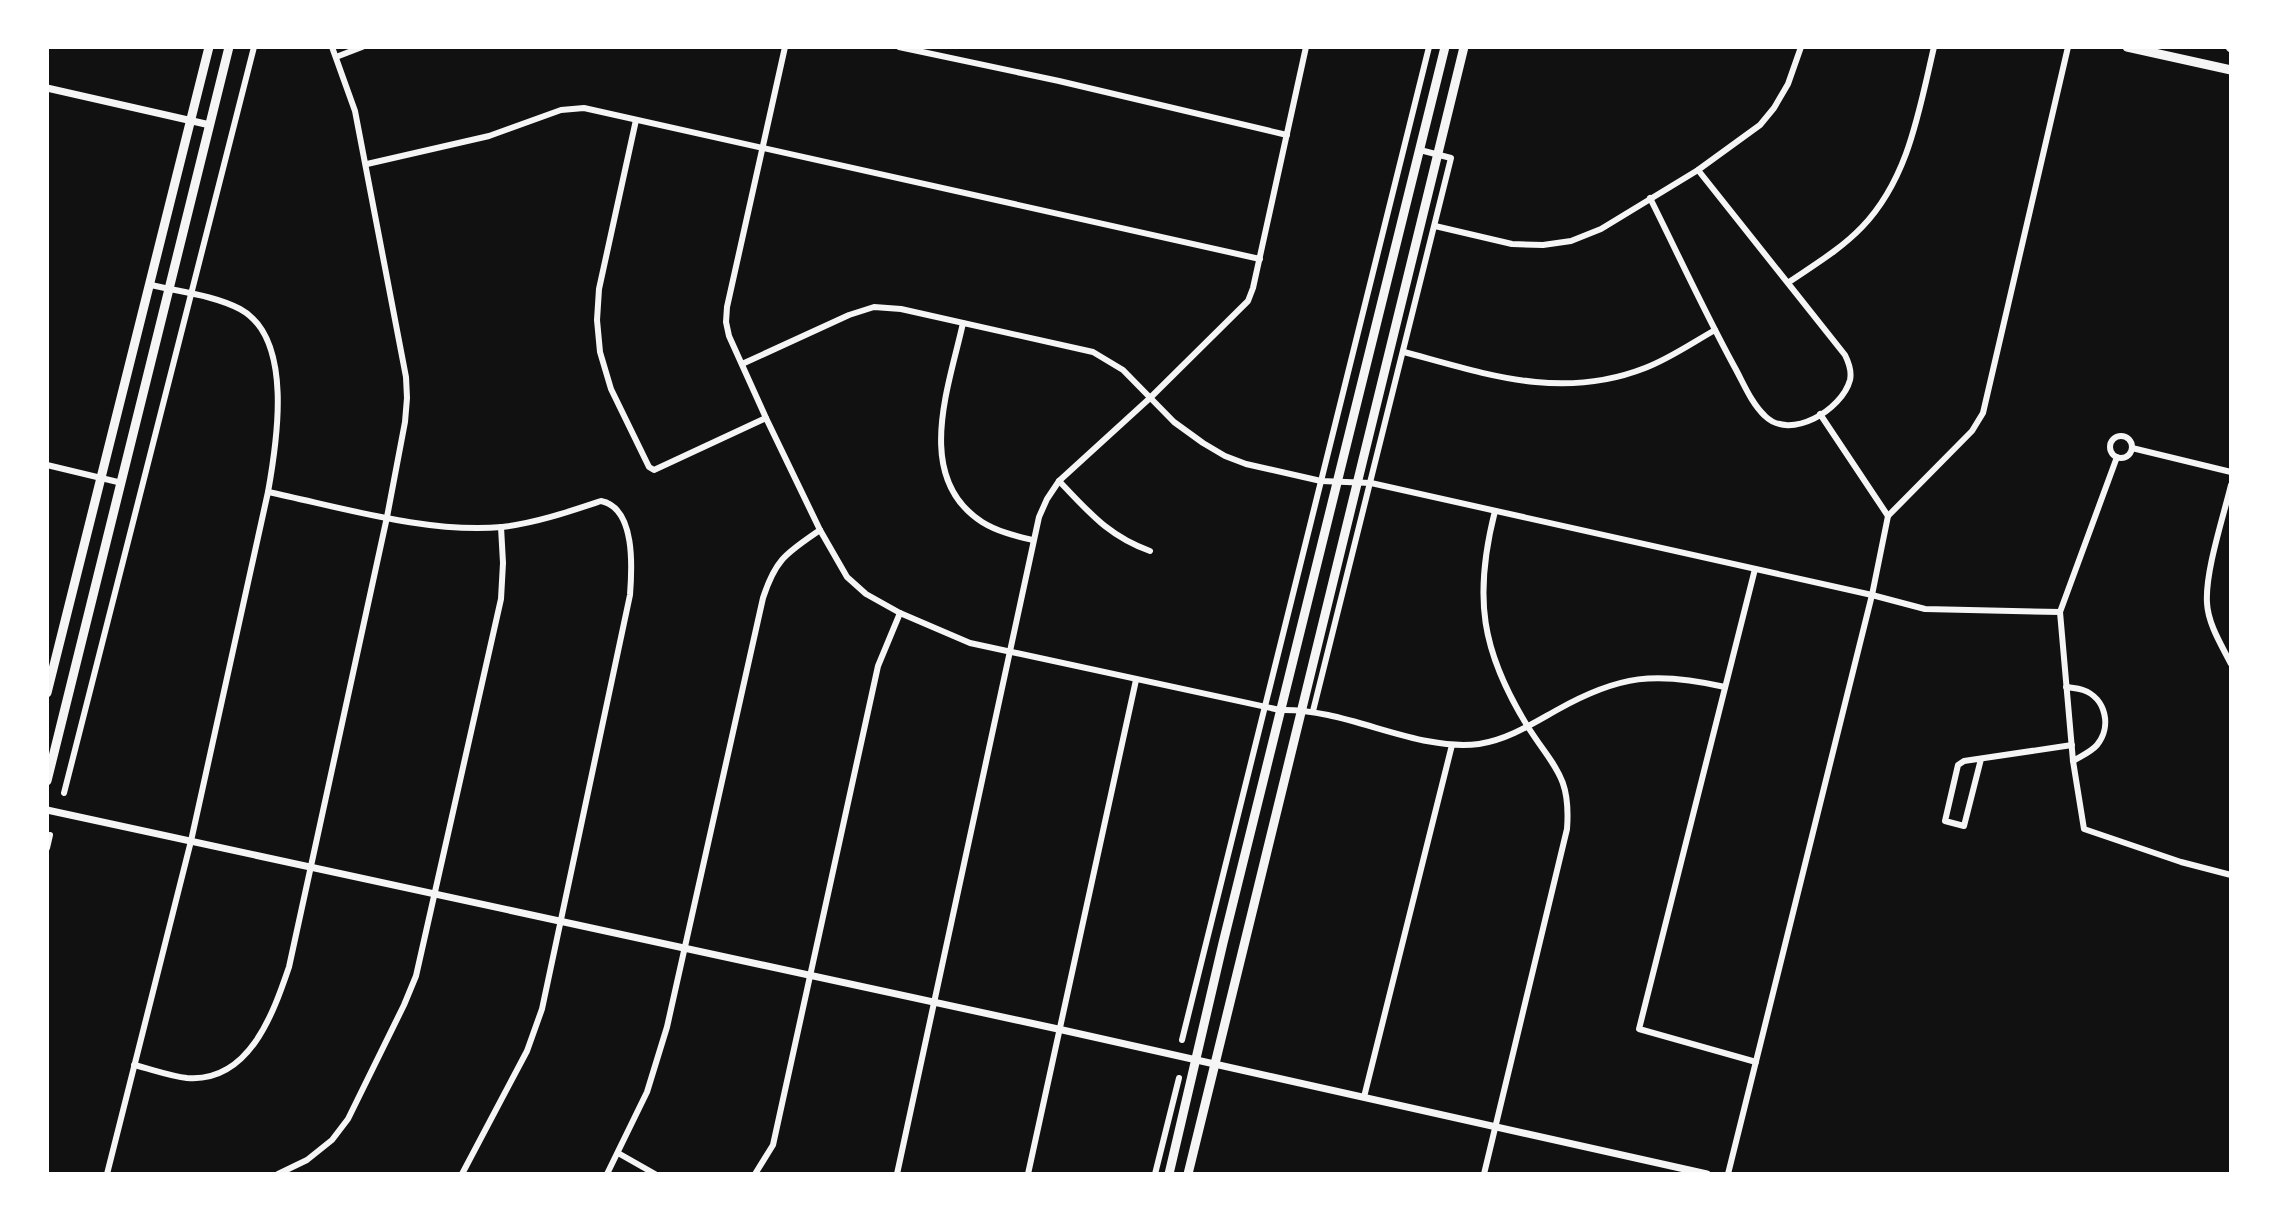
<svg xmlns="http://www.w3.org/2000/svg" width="2278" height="1221" font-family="'DM Sans',sans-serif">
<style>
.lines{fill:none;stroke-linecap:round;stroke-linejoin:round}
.minor{stroke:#f5f5f5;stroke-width:6}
.tertiary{stroke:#f5f5f5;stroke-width:7}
.secondary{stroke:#f5f5f5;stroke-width:9}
</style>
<rect width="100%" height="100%" fill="#111"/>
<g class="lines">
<g class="minor">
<path d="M785 47 727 307 726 322 729 336 766 418 820 530 847 577 866 594 900 613 970 643 1280 710C1347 708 1416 752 1479 744 1507 740 1532 724 1557 710 1619 675 1656 671 1725 687"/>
<path d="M899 47 1059 81 1287 135"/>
<path d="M336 57 362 47"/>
<path d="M636 120 599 289 597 320 600 352 611 389 649 467 654 470 766 418"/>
<path d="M367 164 489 136 561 110 584 108 1260 259"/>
<path d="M1650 198C1678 254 1704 311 1734 366 1743 382 1751 403 1765 416 1790 441 1842 410 1850 380 1852 371 1849 363 1845 355L1698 170"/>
<path d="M1435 226 1512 244 1543 245 1571 241 1601 229 1698 170 1760 125 1774 108 1788 84 1801 47"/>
<path d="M1789 282C1814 265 1841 249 1862 227 1909 178 1919 110 1934 47"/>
<path d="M963 323C949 387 913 477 982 522 998 532 1016 536 1033 540"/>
<path d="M1404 352C1486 374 1561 401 1645 368 1669 359 1692 343 1715 330"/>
<path d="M742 364 849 315 874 307 901 309 1093 352 1123 370 1174 422 1203 443 1225 456 1246 464 1321 481 1371 483 1872 595 1925 609 2060 612"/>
<path d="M1820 414 1888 516"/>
<circle cx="2121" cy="447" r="11"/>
<path d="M2132 448 2231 472"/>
<path d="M2117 457 2060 612 2073 761 2084 829 2181 862 2231 875"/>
<path d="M47 465 122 483"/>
<path d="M1059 481C1089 512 1108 536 1150 551"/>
<path d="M2231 485C2223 518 2205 572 2207 603 2208 624 2222 646 2231 664"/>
<path d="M268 492C340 507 429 534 502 527 536 523 568 512 601 501 636 508 632 569 630 595L542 1009 527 1051 462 1174"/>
<path d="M1755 569 1639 1029 1756 1062"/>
<path d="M2066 687C2071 688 2077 688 2083 690 2106 698 2112 727 2097 745 2091 752 2081 756 2073 761"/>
<path d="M1313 711 1451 158 1420 150"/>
<path d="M1981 759 1964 826 1945 821 1958 765 1964 761 2072 745"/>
<path d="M64 793 254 47"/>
<path d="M47 848 50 835"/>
<path d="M1182 1040 1429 47"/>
<path d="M134 1065C151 1069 170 1076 187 1078 249 1083 273 1014 289 967L387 517 405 422 407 398 406 377 355 111 332 47"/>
<path d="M1364 1097 1452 745"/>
<path d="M618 1153 655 1174"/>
<path d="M107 1174 191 841 268 492C277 442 294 338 240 309 213 295 180 292 151 285"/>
<path d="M278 1174 307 1160 332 1140 348 1119 404 1005 416 976 501 599 503 563 501 527"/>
<path d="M607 1174 647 1092 667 1027 763 598C776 558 787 553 820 530"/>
<path d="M755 1174 773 1145 878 666 900 613"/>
<path d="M897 1174 1039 517 1047 499 1059 481 1150 398 1248 301 1253 288 1306 47"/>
<path d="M1028 1174 1136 680"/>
<path d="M1155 1174 1179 1078"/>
<path d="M1484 1174 1567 829C1571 776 1554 768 1528 727 1481 651 1473 597 1495 511"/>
<path d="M1728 1174 1872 595 1888 516 1972 431 1983 413 2068 47"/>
</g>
<g class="tertiary">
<path d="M47 88 210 125"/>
<path d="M47 810 1058 1029 1707 1174"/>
</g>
<g class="secondary">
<path d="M2127 47 2231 70"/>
<path d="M2230 47 2231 48"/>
<path d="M47 693 209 47"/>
<path d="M47 781 229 47"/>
<path d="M1169 1174 1223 943 1445 47"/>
<path d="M1188 1174 1464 47"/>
</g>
</g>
<rect width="2278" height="1221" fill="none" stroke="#ffffff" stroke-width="98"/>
</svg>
